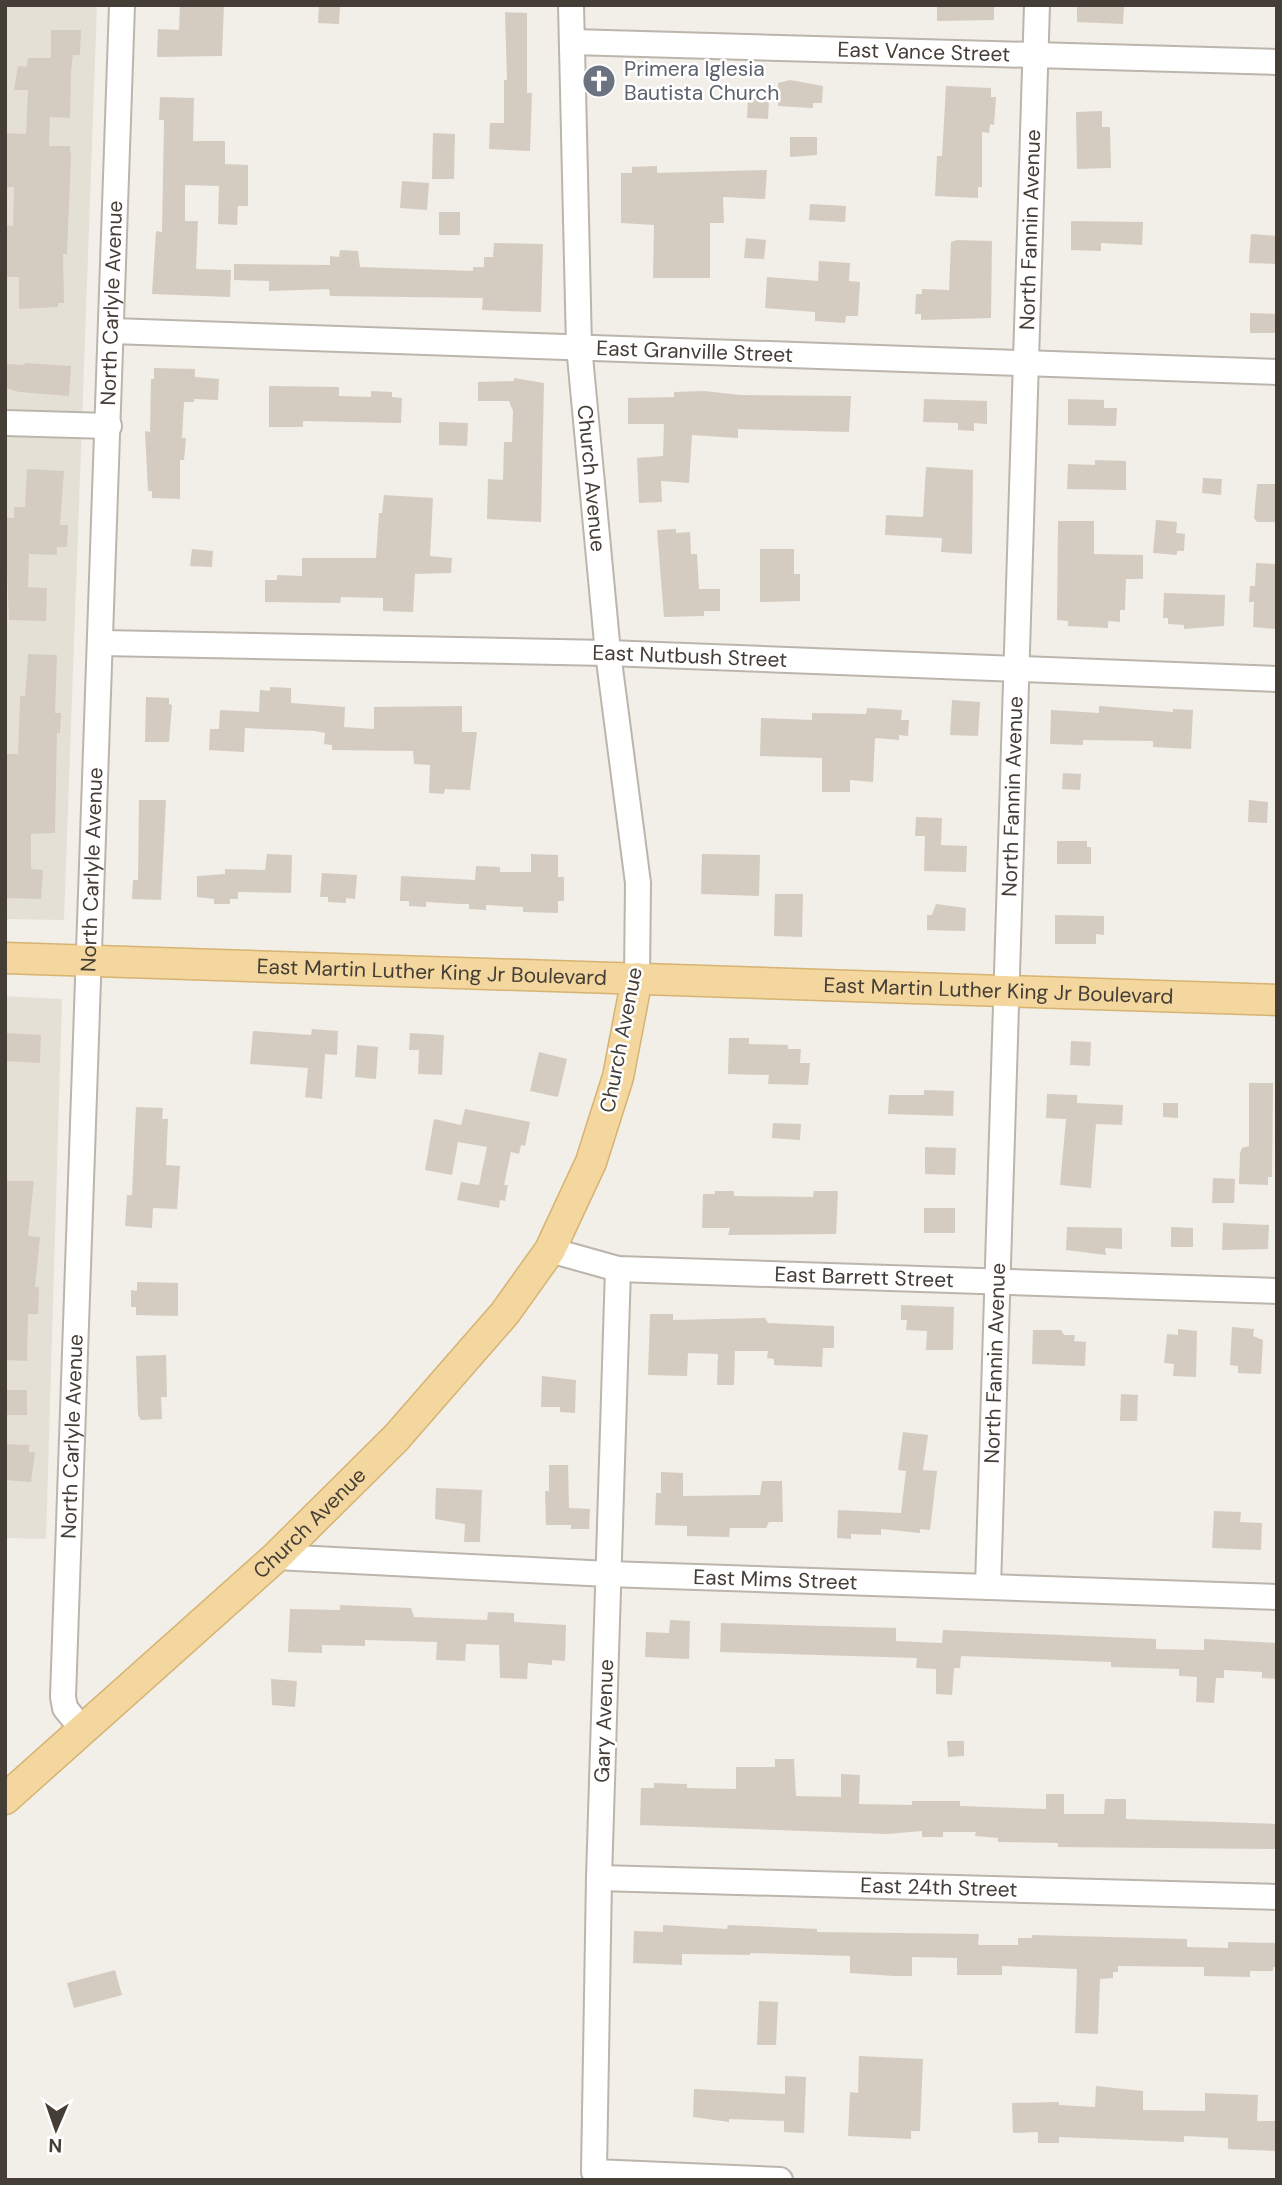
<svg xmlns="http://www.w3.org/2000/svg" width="1282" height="2185" font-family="'DM Sans',sans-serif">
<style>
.residential{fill:#e5e0d6}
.building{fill:#d5ccc1}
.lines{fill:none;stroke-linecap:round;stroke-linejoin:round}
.minor-casing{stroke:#bcb5ab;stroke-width:28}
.major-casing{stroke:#d6b371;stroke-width:33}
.minor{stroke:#fff;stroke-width:24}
.major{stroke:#f3d79f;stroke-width:30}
.labels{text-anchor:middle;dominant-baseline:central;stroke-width:5;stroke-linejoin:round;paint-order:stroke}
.street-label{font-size:21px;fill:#443e37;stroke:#fff}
.worship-label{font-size:21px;fill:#5b616d;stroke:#fff;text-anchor:start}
</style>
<rect width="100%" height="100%" fill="#f2eee8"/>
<g class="residential">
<path d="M5 5H97L64 920 5 919Z"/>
<path d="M5 996 62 999 46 1539 5 1538Z"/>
</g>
<g class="building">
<path d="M180 5H224L222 56 157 57 158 29 179 30Z"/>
<path d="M319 5H340L339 24 318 23Z"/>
<path d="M937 5H994V20L937 21Z"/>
<path d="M1124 5 1123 24 1077 22V6Z"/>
<path d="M505 12 527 13V93H532L530 151 489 149 490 123H504V80H507Z"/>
<path d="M51 30H81L80 55H73L71 72 70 118 50 117 49 146H70L71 157 67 254H63L64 303H58V307L19 309V277H5V225L13 226 14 187H5V133L26 134 28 90H14L18 66 27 67 28 58H51Z"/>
<path d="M790 80 823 86 822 103H813V108L778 106V83Z"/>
<path d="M946 86 991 88V97H996L994 125 990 124 989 133 982 132V187H978V198L935 196 937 156H942Z"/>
<path d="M160 97 194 98 193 141H225V164L248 165V206H238L237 225 218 224 219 186 185 185V221H198L196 269 231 270 230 297 152 294 156 231 162 232 164 120H159Z"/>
<path d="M748 98 769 99 768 119 747 118Z"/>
<path d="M1102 111V127H1110L1111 168 1077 169 1076 112Z"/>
<path d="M433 133 455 134 454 179H432Z"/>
<path d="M790 137H817V155L790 157Z"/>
<path d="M657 166V173L767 170 765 199 723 197 724 223H710V278H653L654 225 621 223V173H632V167Z"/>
<path d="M402 181 429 183 427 210 400 208Z"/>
<path d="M810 204 846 206 845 222 809 220Z"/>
<rect x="439" y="212" width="21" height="23"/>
<path d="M1071 221 1143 222 1142 245 1101 243V251L1071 250Z"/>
<path d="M1251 234 1277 236V264L1249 263Z"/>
<path d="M746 238 766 240 764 259 744 258Z"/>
<path d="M957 240 992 241 991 318 921 320V314H915L916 294H922V289L949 290 951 242Z"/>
<path d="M494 243 543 244 541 312 482 310 483 298 330 296 329 289 269 291V281L234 280V264L330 265V256L339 257 340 250 358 251 360 267 473 271V267H484V257H493Z"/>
<path d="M819 261 850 263 849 281 860 282 858 316H846L845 323 815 321V312L765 308 767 277 818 281Z"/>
<path d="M1250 313 1277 314V333H1250Z"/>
<path d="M25 363 71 366 69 396 19 392 6 388 7 364 24 365Z"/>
<path d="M154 368 195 369V377L219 379 218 400 194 399V402H184L182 438H186L184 460H180V499L152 498V491H148L145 431 150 432 151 379H154Z"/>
<path d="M514 378 544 383 541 522 487 519 488 479 503 480 504 442H512L513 411 509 401H478V382L514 381Z"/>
<path d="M269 386 339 387V396L371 397V391L392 392V397L402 398 401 423 303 421V427H269Z"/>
<path d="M704 391 740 395 851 396 849 432 738 429V438L692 435 689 483 661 481 662 502 639 503 637 458 663 456 664 424H628V398L674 397V392Z"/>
<path d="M924 399 987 401V424L974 423V431L958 430V423L923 422Z"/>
<path d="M1068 399 1104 400V408H1117L1116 426 1068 425Z"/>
<path d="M439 422 468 423 467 446 439 445Z"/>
<path d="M1095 460 1126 461V490L1067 489 1068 464 1095 465Z"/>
<path d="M926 467 973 470 972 554 941 552 942 538 885 535 886 515 923 517Z"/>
<path d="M27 469 64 471 60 525H68L67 547H57V555L29 554 28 587 47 588 46 621 9 620 5 518H14V507H25Z"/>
<path d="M1203 478 1222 479 1221 495 1202 493Z"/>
<path d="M1257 484H1277V522H1257L1254 518Z"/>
<path d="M384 495 433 498 430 556 452 558 451 573 415 574 413 612 383 611V598L341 597 340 603 265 602V580H277V575L302 576V558H376L379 513H382Z"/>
<path d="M1156 520 1177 522 1176 533 1185 534 1184 551H1177V555L1153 553Z"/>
<path d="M1058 521H1094V554L1143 555V579H1126L1125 610H1120V622L1108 621V628L1068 626V621L1057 620Z"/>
<path d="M676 529V533L690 532 691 554H697L699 589H720V611H704V616L664 617 657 530Z"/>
<path d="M192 549 213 551 212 567 190 566Z"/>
<path d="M760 549H794V574H800V601L760 602Z"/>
<path d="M1256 563 1277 564 1276 629 1253 627 1254 602H1249L1250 586H1255Z"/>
<path d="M1164 593 1225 595 1224 626 1184 629V625L1168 624V618H1163Z"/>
<path d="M28 654 57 655 55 713H61L60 733H57L55 833 31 834V869L43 870 41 899 5 898 6 754H18L20 696H25Z"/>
<path d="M270 687 291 688V703L345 707 344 727 374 729V707L462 706V732H477L470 790 445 789 444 794 429 793 430 765 414 764 413 751 332 750V745L324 744 325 733 315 731 245 728 244 752 209 750 210 729H219L220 710 259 712 260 690 270 691Z"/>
<path d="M146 697 169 698V704L172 705 169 742H145Z"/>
<path d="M952 700 980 702 978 736 950 735Z"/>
<path d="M1099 706 1173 712V709L1193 710 1191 749 1153 747V741L1083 740V745L1050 744 1051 710 1099 713Z"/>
<path d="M867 708 902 710 901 720H909L908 736 899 735V740L875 738 873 782 850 780V792H822V758L760 756 761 718 812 720V713L866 714Z"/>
<path d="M1063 773 1081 774 1080 790 1062 789Z"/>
<path d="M139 800H166L161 900 132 899 133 880H138Z"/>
<path d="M1249 800 1268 802 1267 823 1248 822Z"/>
<path d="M916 817 942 818 941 845 967 846 966 872 924 871 925 836H915Z"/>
<path d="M1057 841H1087V847H1091V864H1057Z"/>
<path d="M267 854 292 855 291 893 238 892V899H230V904H214V899L197 897V876L225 874V869L265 870Z"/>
<path d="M531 854 558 855V877H564V901H558V913L523 912V907L486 905V910L469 909V904H461L426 902V907L409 906V901H400L401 876 475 880 476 866 500 867V872H531Z"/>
<path d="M702 854 760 855 759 896 701 894Z"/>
<path d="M322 873 357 875 355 899 346 898V903L328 902V897H320Z"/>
<path d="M775 894H803L802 937 774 936Z"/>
<path d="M936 904 966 908 965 931 927 930V915H932Z"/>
<path d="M1055 915 1104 916V935L1096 934V944H1055Z"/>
<path d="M312 1029 338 1031 337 1055 325 1054 322 1099 305 1097 308 1068 250 1064 253 1031 311 1035Z"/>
<path d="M5 1033 41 1035 40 1063 5 1061Z"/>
<path d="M410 1033 444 1035 442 1075 418 1074 419 1050H409Z"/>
<path d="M729 1038H749V1044L788 1045V1049H801L800 1063H810L808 1085 768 1084 769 1075 728 1074Z"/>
<path d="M1071 1041 1091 1042 1090 1066 1070 1065Z"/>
<path d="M357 1045 378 1047 376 1079 355 1077Z"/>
<path d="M539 1052 567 1059 558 1097 530 1091Z"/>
<path d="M1249 1083H1273L1272 1177H1268V1185L1239 1184 1240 1153 1242 1148 1249 1146Z"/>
<path d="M924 1090 954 1091 953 1116 888 1114 889 1095H924Z"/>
<path d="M1047 1094 1077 1095V1103L1123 1105 1122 1125 1096 1124 1091 1188 1060 1185 1066 1119 1046 1118Z"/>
<path d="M1163 1103H1178V1118L1163 1117Z"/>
<path d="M136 1107 163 1108 162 1119H168L166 1165 180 1166 177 1209 153 1208 152 1228 125 1226 127 1195H132Z"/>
<path d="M465 1109 530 1122 525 1146 521 1145 519 1154 511 1152 504 1185H508L505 1201 500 1200 499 1208 457 1200 461 1182 479 1185 487 1147 458 1142 452 1175 425 1170 434 1119 461 1125Z"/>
<path d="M773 1123 801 1124 800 1140 772 1138Z"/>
<path d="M925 1147 956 1148 955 1175 925 1174Z"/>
<path d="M1213 1178 1235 1179 1234 1203H1212Z"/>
<path d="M5 1181H34L28 1236 40 1237 35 1287H39L38 1314H28L27 1361 5 1360Z"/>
<path d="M715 1191H734V1196L813 1197 814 1191H838L836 1234 728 1235 730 1228H702L703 1194H715Z"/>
<rect x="924" y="1208" width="31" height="25"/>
<path d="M1223 1223 1269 1225 1268 1249 1222 1250Z"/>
<path d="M1067 1227 1122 1228V1249L1105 1248 1106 1255 1066 1250Z"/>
<path d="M1171 1227 1193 1228V1247H1171Z"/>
<path d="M137 1282 178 1283V1316L136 1315V1307H131V1290L137 1291Z"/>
<path d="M901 1305 954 1307 953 1350H926L927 1331 906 1330 907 1320H901Z"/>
<path d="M650 1314H673V1320L765 1318 768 1323 834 1326V1348H823L822 1367 774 1365V1359L767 1358 768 1351H735L734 1385H717L718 1354 688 1353 687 1376 648 1375Z"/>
<path d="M1232 1327 1254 1329 1253 1336 1263 1340 1261 1374 1238 1373V1366L1230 1365Z"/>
<path d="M1178 1329 1197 1331 1196 1377 1173 1376 1174 1364 1164 1363 1167 1334 1178 1335Z"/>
<path d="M1033 1330H1061L1064 1335H1075L1074 1341 1086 1342 1085 1366 1032 1364Z"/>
<path d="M166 1355 167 1397H161L162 1419 141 1420 138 1415 136 1356Z"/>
<path d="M542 1376 576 1380 575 1413 560 1412V1407H541Z"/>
<rect x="5" y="1390" width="22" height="25"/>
<path d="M1121 1394 1138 1395 1137 1421H1120Z"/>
<path d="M903 1432 928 1435 923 1470 937 1471 930 1530 920 1529V1533L881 1529V1535L851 1534V1539L837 1538 838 1510 901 1513 906 1471 898 1470Z"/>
<path d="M5 1444 29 1445V1452H35L31 1482 5 1480Z"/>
<path d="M549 1465H568L569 1508 590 1509 589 1529H571V1525H546L545 1491H549Z"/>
<path d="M661 1472 683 1473V1496L760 1495 762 1481H782L783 1522H769L766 1528H730L729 1537 687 1536V1526L655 1525 656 1493H661Z"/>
<path d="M436 1488 482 1490 480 1542H464L465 1524 435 1519Z"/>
<path d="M1214 1511 1241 1512 1240 1522 1262 1523 1261 1550 1212 1548Z"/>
<path d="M340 1605 411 1608 414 1617 487 1620 488 1612 514 1613V1622L566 1625 565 1661 552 1660V1665L528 1663 527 1679 500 1678 499 1645 466 1644 465 1661 436 1660 437 1642 365 1640V1646L322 1645V1653L288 1652 290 1609 340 1610Z"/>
<path d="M670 1620 690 1621 689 1659 645 1657 646 1632 669 1633Z"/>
<path d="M721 1623 896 1628V1641L942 1643 943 1630 1156 1639V1649L1204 1650V1639L1277 1643V1679L1262 1678V1672L1224 1670V1678H1216L1214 1703 1196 1702 1197 1677 1179 1676V1669L1111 1667V1662L961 1656 960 1668H954L952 1695 936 1694V1669L916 1668 917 1658 720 1652Z"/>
<path d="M271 1679 297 1681 295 1707 272 1705Z"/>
<path d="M947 1741H964V1756L948 1757Z"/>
<path d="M775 1759H794L796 1796 841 1797V1774L860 1775 859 1804 912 1805V1801H960V1806L1046 1809V1794H1064V1814H1104L1105 1799H1126V1819L1277 1824V1849L1058 1847V1843L998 1842V1838L975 1836 976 1832H943V1837H922V1831L888 1834 640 1825 641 1788H654V1783L687 1784V1788L736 1789V1767H775Z"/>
<path d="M663 1925 727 1929 728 1925 751 1926 817 1929V1932L979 1934 978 1945H1018V1938H1032V1935L1187 1939V1947L1228 1948V1942L1277 1943V1967H1273V1971H1250V1977L1204 1976V1967L1118 1966V1972H1113V1978L1100 1979 1098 2034 1075 2033 1077 1969 1002 1966V1975H957V1958L912 1957V1976H894L850 1973V1956L750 1953V1955L682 1954V1965L633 1963 634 1931 663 1932Z"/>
<path d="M115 1970 122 1995 74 2008 67 1983Z"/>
<path d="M759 2001 778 2002 776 2045H757Z"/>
<path d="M859 2056 923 2059 920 2131H911V2139L848 2136 850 2092 858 2093Z"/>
<path d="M785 2076 806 2077 804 2133 784 2132V2121L729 2119V2122L693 2117 694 2089 785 2094Z"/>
<path d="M1096 2086 1143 2091V2110L1205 2111V2093L1258 2095 1257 2121H1277V2151L1228 2149V2138L1184 2136V2142L1059 2137V2143H1038V2132L1013 2133 1012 2103 1059 2102V2105L1095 2107Z"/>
</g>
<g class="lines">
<defs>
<g id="minor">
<path id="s1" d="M571 5 579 346 608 653 638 883 637 978"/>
<path id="s2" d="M572 42 1277 62"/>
<path id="s3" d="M112 331 1277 372"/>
<path d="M5 423 109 426"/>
<path id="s4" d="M102 643 608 653 1277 679"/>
<path id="s5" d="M550 1250 618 1269 1277 1291"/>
<path d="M618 1269 599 1878 594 2172 780 2180"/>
<path id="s6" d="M276 1557 608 1574 1277 1597"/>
<path id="s7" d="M988 1587 1037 5"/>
<path id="s8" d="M82 1729 65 1708 63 1697 122 5"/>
<path id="s9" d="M599 1878 1277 1897"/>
</g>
<g id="major">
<path id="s10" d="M5 958 1277 1000"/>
<path id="s11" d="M5 1799 276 1557 396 1438 505 1313 550 1250 591 1162 618 1077 637 978"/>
</g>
</defs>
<use href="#minor" class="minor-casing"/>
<use href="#major" class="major-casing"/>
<use href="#minor" class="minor"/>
<use href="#major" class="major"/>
</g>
<defs>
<symbol id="church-disc" viewBox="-11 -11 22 22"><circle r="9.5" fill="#6b7280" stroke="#fff"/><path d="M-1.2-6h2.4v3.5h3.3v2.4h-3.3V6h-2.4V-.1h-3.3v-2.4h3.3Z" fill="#fff"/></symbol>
</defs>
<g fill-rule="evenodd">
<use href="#church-disc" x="580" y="62" width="38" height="38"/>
</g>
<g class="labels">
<g class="street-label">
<text stroke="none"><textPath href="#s2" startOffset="352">East Vance Street</textPath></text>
<text stroke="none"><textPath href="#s7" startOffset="1358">North Fannin Avenue</textPath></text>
<text stroke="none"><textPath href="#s8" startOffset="1433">North Carlyle Avenue</textPath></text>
<text stroke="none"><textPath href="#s3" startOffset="583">East Granville Street</textPath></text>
<text stroke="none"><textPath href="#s1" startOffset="474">Church Avenue</textPath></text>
<text stroke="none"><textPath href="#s4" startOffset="588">East Nutbush Street</textPath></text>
<text stroke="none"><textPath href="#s7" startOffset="791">North Fannin Avenue</textPath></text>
<text stroke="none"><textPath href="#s8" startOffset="866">North Carlyle Avenue</textPath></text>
<text stroke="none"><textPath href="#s10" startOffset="427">East Martin Luther King Jr Boulevard</textPath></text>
<text stroke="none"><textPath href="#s10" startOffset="994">East Martin Luther King Jr Boulevard</textPath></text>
<text transform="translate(621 1040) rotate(-79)">Church Avenue</text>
<text stroke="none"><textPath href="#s5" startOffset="317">East Barrett Street</textPath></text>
<text stroke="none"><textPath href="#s7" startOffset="224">North Fannin Avenue</textPath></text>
<text stroke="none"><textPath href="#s8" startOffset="299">North Carlyle Avenue</textPath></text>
<text stroke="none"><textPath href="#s11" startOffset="411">Church Avenue</textPath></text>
<text stroke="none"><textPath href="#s6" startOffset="500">East Mims Street</textPath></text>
<text transform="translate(604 1721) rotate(-88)">Gary Avenue</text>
<text stroke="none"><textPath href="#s9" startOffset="340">East 24th Street</textPath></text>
</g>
<g class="worship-label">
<text x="624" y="69">Primera Iglesia<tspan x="624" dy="24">Bautista Church</tspan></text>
</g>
</g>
<rect width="1282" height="2185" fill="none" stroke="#443e37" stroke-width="14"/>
<g transform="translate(56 2129) rotate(182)" stroke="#ffffff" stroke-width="5" paint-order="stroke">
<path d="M0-5L12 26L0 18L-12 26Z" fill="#443e37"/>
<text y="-10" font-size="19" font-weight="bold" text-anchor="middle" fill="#443e37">N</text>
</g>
</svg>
